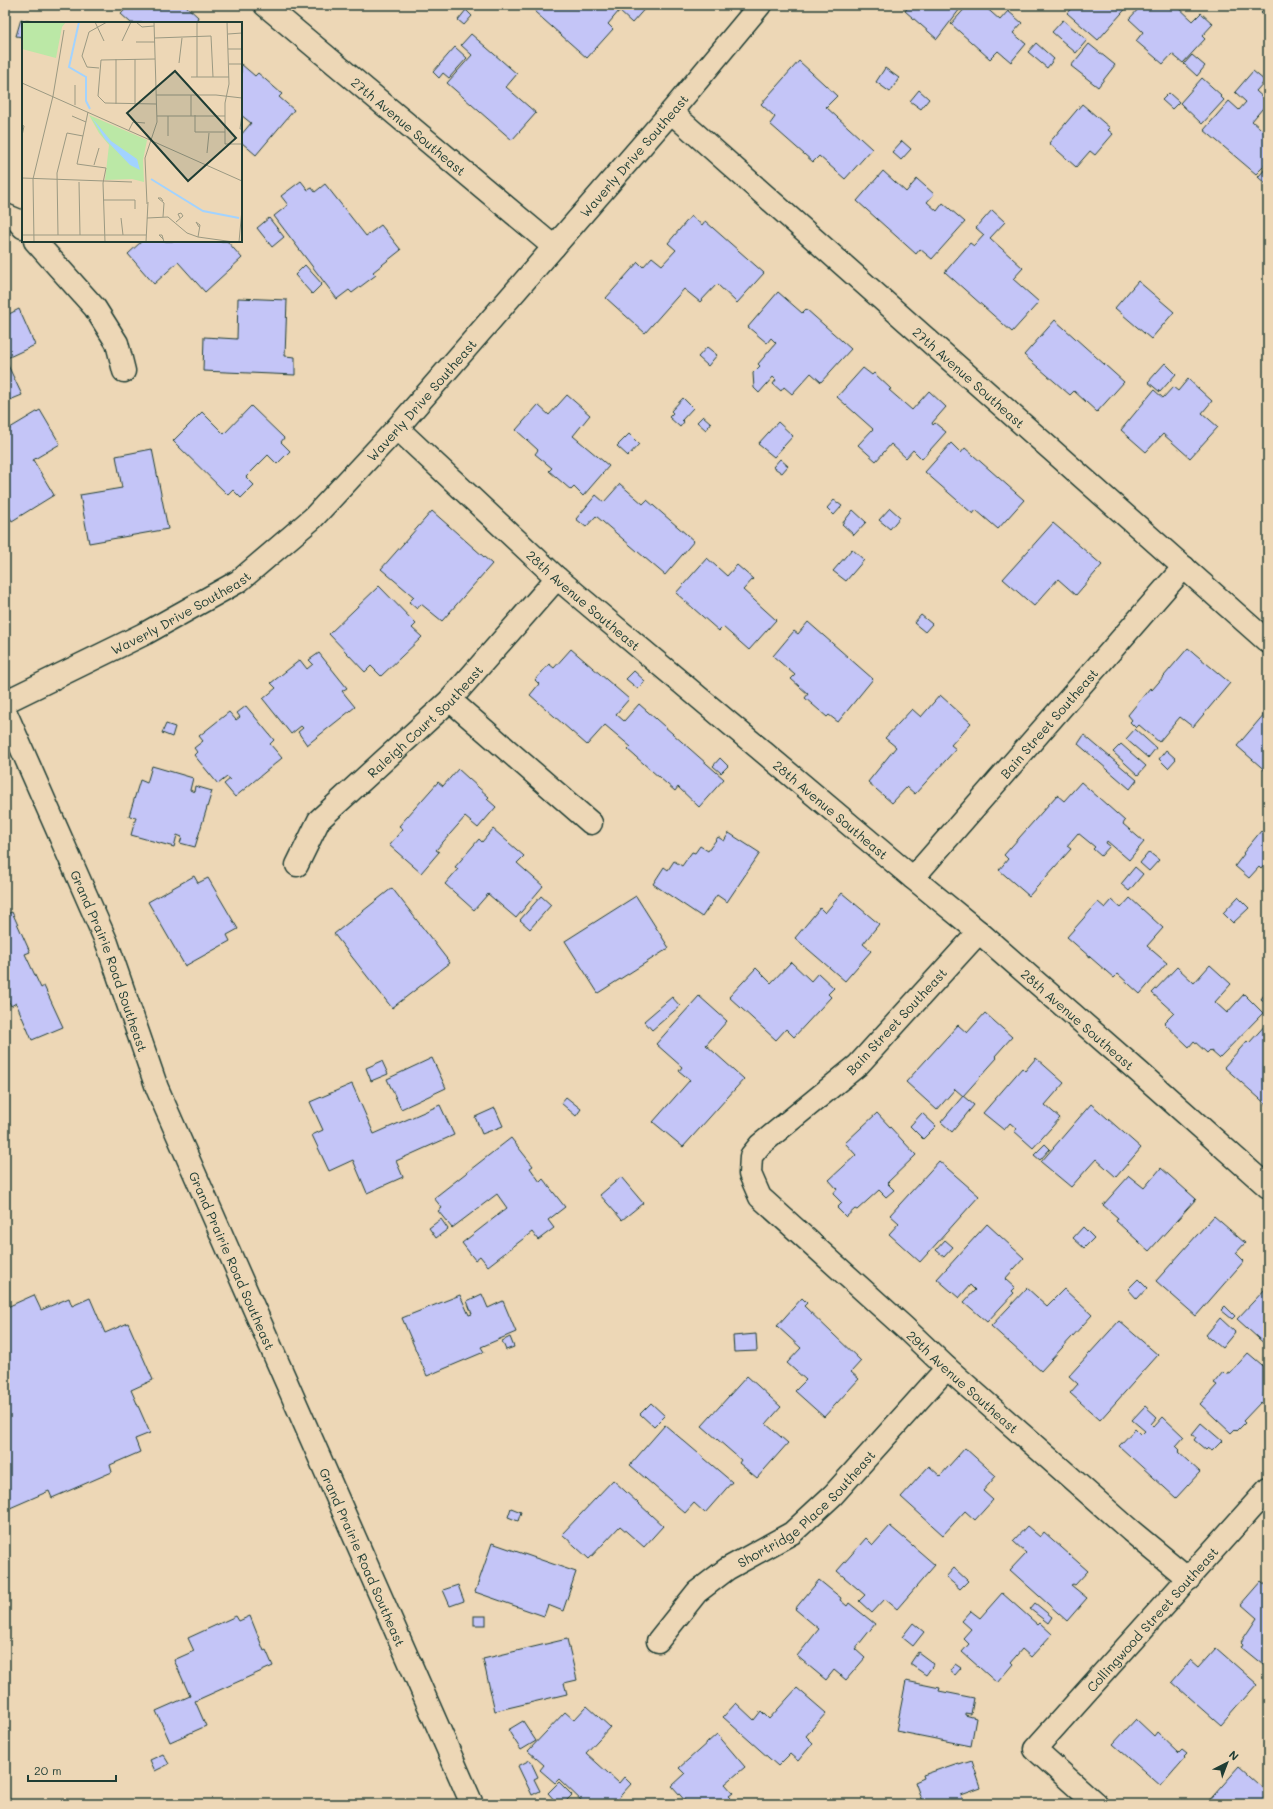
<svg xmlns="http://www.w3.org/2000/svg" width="1273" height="1809" font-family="Mali,sans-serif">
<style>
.building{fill:#c4c5f7;stroke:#1f3d34}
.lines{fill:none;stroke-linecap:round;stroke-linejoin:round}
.minor-casing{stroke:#1f3d34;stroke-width:25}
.secondary-casing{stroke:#1f3d34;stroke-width:25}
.minor{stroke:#edd7b6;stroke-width:22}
.secondary{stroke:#edd7b6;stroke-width:22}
.labels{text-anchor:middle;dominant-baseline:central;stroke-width:3.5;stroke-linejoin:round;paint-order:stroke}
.street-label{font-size:13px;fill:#1f3d34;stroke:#edd7b6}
.inset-river{fill:none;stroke:#a2d3ff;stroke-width:2}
.inset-road{fill:none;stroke:#9b9982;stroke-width:1}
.view{fill:#1f3d34;fill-opacity:0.15;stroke:#1f3d34;stroke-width:2}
.inset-edge{fill:none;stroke:#1f3d34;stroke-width:2}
</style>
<rect width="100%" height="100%" fill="#edd7b6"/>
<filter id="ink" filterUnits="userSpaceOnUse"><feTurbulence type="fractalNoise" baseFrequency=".025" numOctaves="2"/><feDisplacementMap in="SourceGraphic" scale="8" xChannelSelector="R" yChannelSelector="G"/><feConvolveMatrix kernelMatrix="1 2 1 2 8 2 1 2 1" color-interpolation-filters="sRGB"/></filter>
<g filter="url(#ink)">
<g class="building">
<path d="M129 5H185L198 17 197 19 202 23H131L121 14Z"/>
<path d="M541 5H648L632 23 619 11 608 24 613 29 587 58 535 12Z"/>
<path d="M910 5H963L937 39 905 11Z"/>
<path d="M968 5H983L1000 20 1008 11 1022 23 1013 33 1026 44 1011 62 998 51 990 59 951 24Z"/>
<path d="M1074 5H1129L1098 40 1067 13Z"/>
<path d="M1142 5H1171L1173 7 1176 5 1193 21 1201 13 1213 24 1202 36 1205 39 1183 63 1172 54 1163 64 1136 41 1143 32 1129 19Z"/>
<path d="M1268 5V19L1261 13Z"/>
<path d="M466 10 472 16 464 25 458 20Z"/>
<path d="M21 19 37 23H23V37L16 36Z"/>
<path d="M1063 20 1087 40 1076 53 1052 32Z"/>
<path d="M471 34 517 74 506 87 536 113 512 140 447 83 472 55 461 45Z"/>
<path d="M1036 43 1054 59 1047 68 1028 52Z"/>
<path d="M1089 44 1115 65 1098 87 1071 66Z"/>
<path d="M455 47 467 58 449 78 443 73 439 78 433 72Z"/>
<path d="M1192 55 1205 66 1197 76 1184 64Z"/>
<path d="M799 61 837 96 826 107 872 149 845 179 819 156 813 162 770 124 775 117 761 104Z"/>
<path d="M241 64 255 76 258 73 282 94 279 97 294 110 256 155 241 142V135L251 123 241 115Z"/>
<path d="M885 68 899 78 890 92 876 82Z"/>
<path d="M1253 71 1265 81 1256 91 1268 102 1252 121 1268 135V162L1256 174 1204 130 1229 101 1239 110 1246 102 1235 92Z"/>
<path d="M1202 78 1221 95 1220 96 1224 100 1202 124 1180 103Z"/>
<path d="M919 90 929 99 921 109 910 101Z"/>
<path d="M1169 93 1179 102 1172 109 1162 100Z"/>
<path d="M1082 104 1110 128 1108 130 1113 134 1095 155 1090 151 1076 167 1049 143Z"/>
<path d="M902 141 911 149 901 160 892 152Z"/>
<path d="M1268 166V186L1258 177Z"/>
<path d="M883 171 906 192 917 179 934 194 927 202 937 211 943 203 965 222 932 259 920 249 916 254 857 201Z"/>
<path d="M301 181 308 190 312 188 315 192 325 184 366 236 381 225 401 250 373 272 376 275 352 293 349 290 337 299 274 216 288 205 281 196Z"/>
<path d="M992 210 1005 222 990 238 1023 268 1013 279 1039 302 1012 332 945 272 970 243 974 246 984 235 976 228Z"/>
<path d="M691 216 702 225 705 221 764 273 737 303 717 284 700 302 684 289 645 333 606 298 638 262 643 267 652 257 662 265 676 250 668 243Z"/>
<path d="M269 218 284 237 272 247 257 228Z"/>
<path d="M142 241H227L242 258 205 292 178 262 154 284 128 254Z"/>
<path d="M305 265 322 284 312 294 295 275Z"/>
<path d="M1138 281 1174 312 1151 339 1115 308Z"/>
<path d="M778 292 802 313 806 309 851 349 821 382 811 373 792 394 784 387 781 391 773 384 776 380 773 377 759 393 754 388 753 373 760 366 758 364 776 343 771 338 767 343 748 327Z"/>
<path d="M238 298 287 300 285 356 295 357V375L203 371 204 337 237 339Z"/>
<path d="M19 309 35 345 5 359V316Z"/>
<path d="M1055 320 1124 382 1097 412 1074 391 1070 395 1024 355Z"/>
<path d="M707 347 717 355 708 366 698 357Z"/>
<path d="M5 359 22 395 5 402Z"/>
<path d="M1165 363 1176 374 1160 392 1148 382Z"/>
<path d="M863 368 872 375 874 373 891 389 889 390 912 410 929 391 946 407 932 423 933 425 935 423 946 432 922 459 913 450 906 458 891 444 876 461 858 445 873 429 837 397Z"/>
<path d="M1188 379 1212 401 1202 413 1218 427 1190 458 1163 434 1146 452 1121 430 1154 390 1163 398 1173 387 1178 391Z"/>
<path d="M567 395 590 415 573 436 609 466 583 496 574 487 571 490 549 471 552 468 535 454 538 450 516 430 538 405 549 415Z"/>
<path d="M683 398 693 408 682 420 684 422 680 427 669 417 673 413 671 411Z"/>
<path d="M251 406 284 438 281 442 290 451 277 464 268 455 246 477 254 485 241 498 233 490 228 495 173 441 202 412 224 434Z"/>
<path d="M40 410 60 444 33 460 54 495 12 521 5 509V431Z"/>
<path d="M703 416 711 423 706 430 697 422Z"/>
<path d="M778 422 793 436 774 457 758 444Z"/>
<path d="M629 434 639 444 628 456 617 446Z"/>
<path d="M951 443 961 453 965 448 1024 500 998 529 976 510 973 514 925 472Z"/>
<path d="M152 449 168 529 89 543 80 495 122 488 116 456Z"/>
<path d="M780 459 788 466 782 473 773 467Z"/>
<path d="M620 484 643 504 647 500 694 541 665 575 596 516 586 527 576 519 596 495 604 502Z"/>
<path d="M834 500 842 506 834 515 827 508Z"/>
<path d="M890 508 900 517 890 529 879 520Z"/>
<path d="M853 510 866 522 854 535 842 524Z"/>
<path d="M432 511 492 564 442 621 421 604 417 609 409 602 414 597 381 569Z"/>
<path d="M1053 523 1102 565 1076 595 1058 579 1034 606 1003 579Z"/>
<path d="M852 549 864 560 846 581 833 571Z"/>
<path d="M707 558 727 576 737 565 753 579 743 590 776 620 749 650 723 627 719 631 676 593Z"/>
<path d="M379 586 416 624 412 628 422 637 381 676 371 666 365 672 329 634Z"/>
<path d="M921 615 932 624 925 632 914 623Z"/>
<path d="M808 622 873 679 838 722 829 715 827 717 805 698 808 694 791 679 795 675 773 656 794 631 798 634Z"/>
<path d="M1188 648 1230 683 1193 727 1180 717 1159 742 1139 725 1136 728 1130 722 1132 720 1128 715 1150 688 1152 690Z"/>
<path d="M571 649 629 699 616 714 624 721 639 704 724 779 699 807 678 787 675 791 628 750 631 747 605 725 587 745 530 695 539 684 535 680 549 664 554 668Z"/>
<path d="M319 653 347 688 342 691 355 707 307 745 298 732 303 728 301 726 291 734 263 699 276 688 271 683 300 660 307 669 313 664 309 660Z"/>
<path d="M634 671 645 681 638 689 626 679Z"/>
<path d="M940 695 971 723 951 745 956 749 915 794 907 787 892 803 868 782 896 747 885 738 912 709 921 717Z"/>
<path d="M246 706 274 740 270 744 282 758 235 797 224 784 230 779 227 777 218 784 194 755 197 752 194 748 203 741 199 736 229 712 236 720 240 717 237 713Z"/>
<path d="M1265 713 1268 716V773L1237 746Z"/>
<path d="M166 724 175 727 172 737 162 733Z"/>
<path d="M1135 729 1156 748 1148 758 1126 739Z"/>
<path d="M1084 735 1137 780 1130 789 1078 744Z"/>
<path d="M1121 744 1146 766 1138 775 1113 752Z"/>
<path d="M1166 750 1176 759 1168 768 1159 759Z"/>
<path d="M720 758 728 766 721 773 713 766Z"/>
<path d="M152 766 193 778 190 790 194 792 195 786 212 791 195 847 180 843 182 837 177 835 174 847 131 835 136 817 129 816 140 780 147 783Z"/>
<path d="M458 769 489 797 487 799 496 807 478 828 465 817 436 850 439 852 421 873 389 845 403 829 399 826 438 782 443 786Z"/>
<path d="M1081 782 1125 821 1123 824 1144 842 1129 860 1107 841 1106 843 1110 846 1101 856 1093 849 1095 847 1078 833 1067 846 1071 849 1029 896 999 870 1008 859 1004 855 1057 795 1064 801Z"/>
<path d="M493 829 524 856 517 863 543 886 516 918 488 894 474 910 445 884 458 869 455 867 479 839 482 842Z"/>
<path d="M1261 831 1268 837V861L1261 869 1259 867 1249 878 1235 866 1244 854 1243 853Z"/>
<path d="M729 833 760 853 727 902 717 895 702 917 653 884 664 867 668 870 674 861 682 866 692 852 695 853 700 846 708 851 718 837 724 841Z"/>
<path d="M1149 852 1159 860 1149 871 1140 863Z"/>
<path d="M1135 867 1143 874 1129 891 1121 884Z"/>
<path d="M194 876 198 883 208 878 238 929 227 935 230 941 185 966 148 902Z"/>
<path d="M392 888 450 963 392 1008 334 934Z"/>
<path d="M842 893 879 924 863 944 871 951 845 981 795 938 820 908 825 913Z"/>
<path d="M541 896 551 905 530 929 520 920Z"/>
<path d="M636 896 669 948 598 993 565 941Z"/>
<path d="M1238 897 1249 908 1233 923 1223 913Z"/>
<path d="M1130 898 1163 928 1147 946 1167 963 1140 994 1118 974 1114 978 1067 937 1098 902 1105 908 1112 900 1121 908Z"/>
<path d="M5 909 7 914 12 912 30 952 25 954 41 988 44 986 63 1027 32 1040 16 1003 11 1006 5 993Z"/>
<path d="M791 962 811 981 818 973 834 988 828 994 831 997 794 1037 786 1029 776 1040 729 997 756 968 771 983Z"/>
<path d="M1210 965 1231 984 1215 1002 1227 1013 1244 994 1263 1013 1219 1058 1210 1050 1207 1053 1194 1041 1189 1047 1164 1023 1174 1013 1152 993 1177 967 1194 983Z"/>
<path d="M1268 990V1004L1261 999Z"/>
<path d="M699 996 727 1021 706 1045 744 1079 683 1147 653 1122 690 1080 679 1071 682 1067 656 1044Z"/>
<path d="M672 997 680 1006 652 1030 644 1021Z"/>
<path d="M985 1013 1012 1037 995 1056 997 1058 963 1096 955 1089 937 1110 906 1082 958 1025 967 1033Z"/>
<path d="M1268 1022V1106L1224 1067 1247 1041 1249 1043Z"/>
<path d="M432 1058 446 1088 401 1109 387 1079Z"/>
<path d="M1036 1058 1064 1083 1045 1105 1060 1118 1033 1148 1014 1131 1017 1129 1010 1123 1004 1130 983 1113 1022 1068 1025 1071Z"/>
<path d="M382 1061 388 1074 371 1081 366 1068Z"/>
<path d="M352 1084 374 1134 440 1105 454 1135 396 1161 403 1177 367 1193 353 1160 329 1171 312 1135 323 1130 310 1102Z"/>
<path d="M963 1096 974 1105 952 1132 941 1122Z"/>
<path d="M566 1097 581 1109 576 1116 561 1103Z"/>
<path d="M1091 1104 1141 1148 1116 1177 1096 1159 1071 1187 1041 1162Z"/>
<path d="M495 1108 503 1126 482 1134 475 1117Z"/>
<path d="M877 1113 916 1155 887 1183 894 1190 886 1197 879 1190 857 1210 855 1209 846 1217 837 1208 842 1203 833 1194 837 1189 829 1180 856 1155 845 1143Z"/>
<path d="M922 1113 936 1126 923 1139 910 1126Z"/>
<path d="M511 1138 533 1166 530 1168 540 1182 543 1179 565 1207 548 1220 554 1228 538 1240 532 1232 488 1266 480 1256 475 1260 462 1243 507 1208 497 1194 452 1228 438 1211 442 1208 434 1198Z"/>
<path d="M1045 1144 1050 1149 1040 1160 1034 1155Z"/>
<path d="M939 1161 979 1196 920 1262 889 1234 899 1223 890 1215Z"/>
<path d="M1161 1168 1196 1199 1149 1251 1116 1221 1118 1218 1103 1205 1129 1176 1144 1188Z"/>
<path d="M621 1177 643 1203 622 1220 600 1195Z"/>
<path d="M1214 1216 1245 1243 1236 1253 1244 1261 1196 1316 1156 1281Z"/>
<path d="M441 1219 448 1229 436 1238 429 1228Z"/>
<path d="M987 1224 1024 1258 1005 1279 1015 1288 1012 1291 1014 1293 987 1322 964 1302 975 1290 970 1285 959 1298 937 1279Z"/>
<path d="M1083 1227 1094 1238 1084 1248 1073 1238Z"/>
<path d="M945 1240 953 1247 944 1257 936 1250Z"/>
<path d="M1138 1279 1147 1288 1137 1299 1128 1289Z"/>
<path d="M1268 1286V1347L1237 1319Z"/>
<path d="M1027 1288 1047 1306 1064 1289 1092 1315 1041 1371 991 1326Z"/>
<path d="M482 1294 488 1308 503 1301 516 1332 481 1347 484 1352 427 1376 402 1318 460 1295 469 1315 472 1314 467 1301Z"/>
<path d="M34 1295 41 1310 69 1298 72 1306 90 1298 105 1333 128 1323 153 1380 131 1390 150 1433 135 1439 140 1452 110 1465 112 1472 52 1498 49 1491 10 1508 5 1497V1308Z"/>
<path d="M802 1298 807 1303 804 1306 861 1361 851 1372 859 1379 824 1417 795 1391 806 1380 787 1363 801 1348 777 1326Z"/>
<path d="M1225 1306 1235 1316 1232 1319 1221 1310Z"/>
<path d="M1220 1318 1235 1332 1222 1348 1206 1335Z"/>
<path d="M1119 1321 1158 1355 1100 1420 1070 1393 1078 1384 1069 1376Z"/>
<path d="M756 1334 757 1351 734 1352 733 1336Z"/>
<path d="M510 1337 514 1347 506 1350 502 1341Z"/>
<path d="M1248 1353 1268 1370V1399L1263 1404 1261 1402 1243 1421 1245 1423 1237 1431 1235 1429 1231 1433 1200 1404 1217 1385 1214 1383 1223 1372 1226 1375 1228 1372 1230 1373Z"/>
<path d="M747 1376 781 1407 766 1424 788 1443 757 1478 739 1463 741 1460 702 1426Z"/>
<path d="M651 1403 665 1416 654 1427 640 1414Z"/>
<path d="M1145 1406 1157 1417 1151 1424 1154 1427 1163 1417 1184 1437 1176 1446 1180 1450 1178 1452 1200 1472 1176 1498 1119 1446 1135 1429 1141 1435 1145 1431 1132 1420Z"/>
<path d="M1201 1423 1222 1441 1212 1451 1208 1448 1206 1450 1194 1440 1196 1437 1192 1434Z"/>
<path d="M665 1425 732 1482 705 1513 694 1503 685 1513 630 1465Z"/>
<path d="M965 1448 996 1476 983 1491 993 1500 975 1520 965 1511 943 1535 901 1497 929 1466 940 1476Z"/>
<path d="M613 1480 663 1526 644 1547 620 1526 589 1559 562 1534Z"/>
<path d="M511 1508 521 1512 518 1521 508 1517Z"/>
<path d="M890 1526 935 1565 897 1609 885 1599 872 1613 859 1601 865 1595 837 1571 866 1538 873 1545Z"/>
<path d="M1027 1526 1040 1537 1044 1532 1088 1571 1075 1585 1073 1584 1071 1585 1087 1598 1067 1621 1010 1570 1026 1553 1013 1541Z"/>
<path d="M492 1543 576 1572 563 1611 548 1605 544 1616 475 1592Z"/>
<path d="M954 1568 968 1581 960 1589 946 1577Z"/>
<path d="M819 1580 841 1598 840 1600 847 1606 849 1603 875 1624 855 1649 865 1658 846 1680 834 1670 826 1680 797 1656 819 1629 795 1609Z"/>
<path d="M1261 1581 1268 1587V1669L1241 1647 1243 1644 1241 1642 1257 1618 1241 1604Z"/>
<path d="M458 1585 464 1601 450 1606 443 1590Z"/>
<path d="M1002 1593 1038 1625 1040 1623 1052 1634 1031 1657 1022 1649 1011 1662 1013 1664 997 1683 962 1652 969 1644 963 1638 971 1629 962 1621 971 1611 980 1618Z"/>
<path d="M1035 1603 1052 1617 1048 1623 1030 1609Z"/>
<path d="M236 1616 239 1621 250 1616 264 1651 266 1650 273 1666 195 1701 206 1726 170 1742 156 1711 190 1696 174 1660 194 1651 188 1638Z"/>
<rect x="474" y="1616" width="12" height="9"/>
<path d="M913 1623 924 1632 913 1646 902 1637Z"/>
<path d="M567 1639 577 1680 564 1683 567 1694 495 1711 483 1659Z"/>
<path d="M1216 1648 1257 1684 1221 1725 1172 1682 1191 1660 1199 1667Z"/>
<path d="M918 1652 934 1664 926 1675 910 1664Z"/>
<path d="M955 1664 961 1668 955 1675 950 1671Z"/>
<path d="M906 1681 940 1688 939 1691 974 1698 971 1714 965 1713V1715L976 1718 971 1746 896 1731Z"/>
<path d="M797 1688 826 1713 806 1736 813 1743 798 1761 790 1754 778 1766 723 1717 736 1703 754 1720 761 1711 769 1719Z"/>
<path d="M587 1706 610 1727 586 1753 619 1783 624 1777 631 1784 613 1804H585L559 1779 555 1783 540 1770 544 1765 528 1751 565 1712 574 1720Z"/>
<path d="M1136 1719 1154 1736 1157 1732 1179 1753 1182 1750 1187 1754 1184 1757 1185 1758 1161 1786 1113 1744Z"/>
<path d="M523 1721 536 1741 521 1750 508 1730Z"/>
<path d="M717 1734 745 1767 725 1784 733 1793 729 1796 736 1803 722 1804 720 1802 718 1804H688L672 1786 685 1774 679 1768Z"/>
<path d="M163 1754 169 1764 155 1771 150 1760Z"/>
<path d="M530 1760 538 1777 534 1779 540 1791 532 1795 518 1766Z"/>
<path d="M972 1761 981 1788 961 1795 963 1800 954 1803 955 1804H923L915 1782 924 1778 923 1775 958 1763 959 1765Z"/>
<path d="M1239 1767 1268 1793V1804H1206Z"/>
<path d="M559 1782 572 1795 563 1804H558L548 1793Z"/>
</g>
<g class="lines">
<defs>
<g id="minor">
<path id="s1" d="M265 5 554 247"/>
<path id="s2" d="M671 112 1268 642"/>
<path d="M5 215 17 220 23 227"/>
<path d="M35 241 95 308 117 343 124 371"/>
<path id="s3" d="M397 428 557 578 913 878 979 932 1140 1073 1268 1187"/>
<path d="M450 700 591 823"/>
<path id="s4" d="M297 865 319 820 450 700 557 578"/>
<path id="s5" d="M913 878 1184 567"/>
<path id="s6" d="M979 932 858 1065 760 1145 751 1156 750 1174 760 1197 905 1328 947 1368 1131 1531 1189 1579"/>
<path id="s7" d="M658 1641 697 1592 727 1569 792 1533 833 1495 947 1368"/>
<path id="s8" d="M1096 1804 1035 1749 1268 1489"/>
</g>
<g id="secondary">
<path id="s9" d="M5 702 146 633 239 581 313 518 397 428 671 112 760 5"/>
<path id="s10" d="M5 711 107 943 157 1088 472 1804"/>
</g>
</defs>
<use href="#minor" class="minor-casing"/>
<use href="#secondary" class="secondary-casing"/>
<use href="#minor" class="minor"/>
<use href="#secondary" class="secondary"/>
</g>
</g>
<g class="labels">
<g class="street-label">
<text stroke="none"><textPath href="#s1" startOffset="188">27th Avenue Southeast</textPath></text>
<text stroke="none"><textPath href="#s9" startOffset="845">Waverly Drive Southeast</textPath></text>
<text stroke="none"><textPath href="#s2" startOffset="399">27th Avenue Southeast</textPath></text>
<text stroke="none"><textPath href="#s9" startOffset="521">Waverly Drive Southeast</textPath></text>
<text stroke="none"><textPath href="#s3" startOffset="254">28th Avenue Southeast</textPath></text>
<text stroke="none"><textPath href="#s9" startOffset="197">Waverly Drive Southeast</textPath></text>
<text stroke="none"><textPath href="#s4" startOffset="195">Raleigh Court Southeast</textPath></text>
<text stroke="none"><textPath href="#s5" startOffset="206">Bain Street Southeast</textPath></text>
<text stroke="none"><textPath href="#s3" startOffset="578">28th Avenue Southeast</textPath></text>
<text stroke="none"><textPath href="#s10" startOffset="271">Grand Prairie Road Southeast</textPath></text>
<text stroke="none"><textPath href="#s3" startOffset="902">28th Avenue Southeast</textPath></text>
<text transform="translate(896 1021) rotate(-47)">Bain Street Southeast</text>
<text stroke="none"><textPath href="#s10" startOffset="595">Grand Prairie Road Southeast</textPath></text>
<text stroke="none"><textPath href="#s6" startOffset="638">29th Avenue Southeast</textPath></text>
<text stroke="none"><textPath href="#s7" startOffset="201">Shortridge Place Southeast</textPath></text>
<text stroke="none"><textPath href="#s10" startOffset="919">Grand Prairie Road Southeast</textPath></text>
<text stroke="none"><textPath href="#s8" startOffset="257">Collingwood Street Southeast</textPath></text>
</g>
</g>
<g transform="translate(22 22)">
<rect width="220" height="220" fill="#edd7b6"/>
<path d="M0 0H44L40 5 34 36 0 27ZM67 93 125 118 121 138 122 160 110 157 83 158 87 123 77 111Z" fill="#bbe8a6"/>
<path d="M70 96 89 119 115 137 118 148 108 143 83 117Z" fill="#a2d3ff"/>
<path class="inset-river" d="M57 0 47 45 64 55V79L68 87M129 157 181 189 217 196"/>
<path class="inset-road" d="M73 0 82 19M114 0 120 5 132 4M175 0V55M205 0 207 62 203 81V122H220M206 12 220 11M133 16 189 14 191 55M100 19 109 0M114 20H133M206 27H220M113 37V83M133 37 79 38 76 74 83 81 134 82M157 41 160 16M207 42H220M77 46 65 45 60 34 67 10 85 0M169 55H207M0 61 220 159M53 63V83M134 73H194L220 76M169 73V94M94 82V37M66 90 55 142 84 146 81 161 83 220M220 91 218 107H220M173 93V110H203M50 94 64 100M135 94H203M0 103 2 104 0 114M107 108 111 100 123 101M146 114V94M185 131 187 111M72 143 77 126M0 156 110 160M57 160 58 213M81 178H113V187M125 182 123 136 135 100 132 0M141 195 142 181 136 176H139L141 179M99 196 101 213M125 196 146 195 165 211 176 215 212 220M154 200 161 194 159 191 156 192 158 196M0 213H124M36 213 35 151 45 111 61 114M176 215 178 203 174 200 177 205M141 217 137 213H140L142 220M12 220 11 157 31 74 42 8M124 220 126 180M217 220 220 187"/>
<path class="view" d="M153 49 214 116 166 159 105 91Z"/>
<rect width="220" height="220" class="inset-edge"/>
</g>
<rect width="1273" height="1809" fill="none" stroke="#edd7b6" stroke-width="20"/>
<rect x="10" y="10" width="1253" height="1789" fill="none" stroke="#1f3d34" stroke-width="1.5" filter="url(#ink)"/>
<g transform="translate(1227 1763) rotate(42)" stroke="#edd7b6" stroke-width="3" paint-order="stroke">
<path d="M0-3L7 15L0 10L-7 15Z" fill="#1f3d34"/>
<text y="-6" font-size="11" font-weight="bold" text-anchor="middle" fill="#1f3d34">N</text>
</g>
<path d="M28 1775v6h88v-6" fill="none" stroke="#1f3d34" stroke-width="2"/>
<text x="34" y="1775" font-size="12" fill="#1f3d34" stroke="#edd7b6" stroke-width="3" paint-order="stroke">20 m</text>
</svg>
